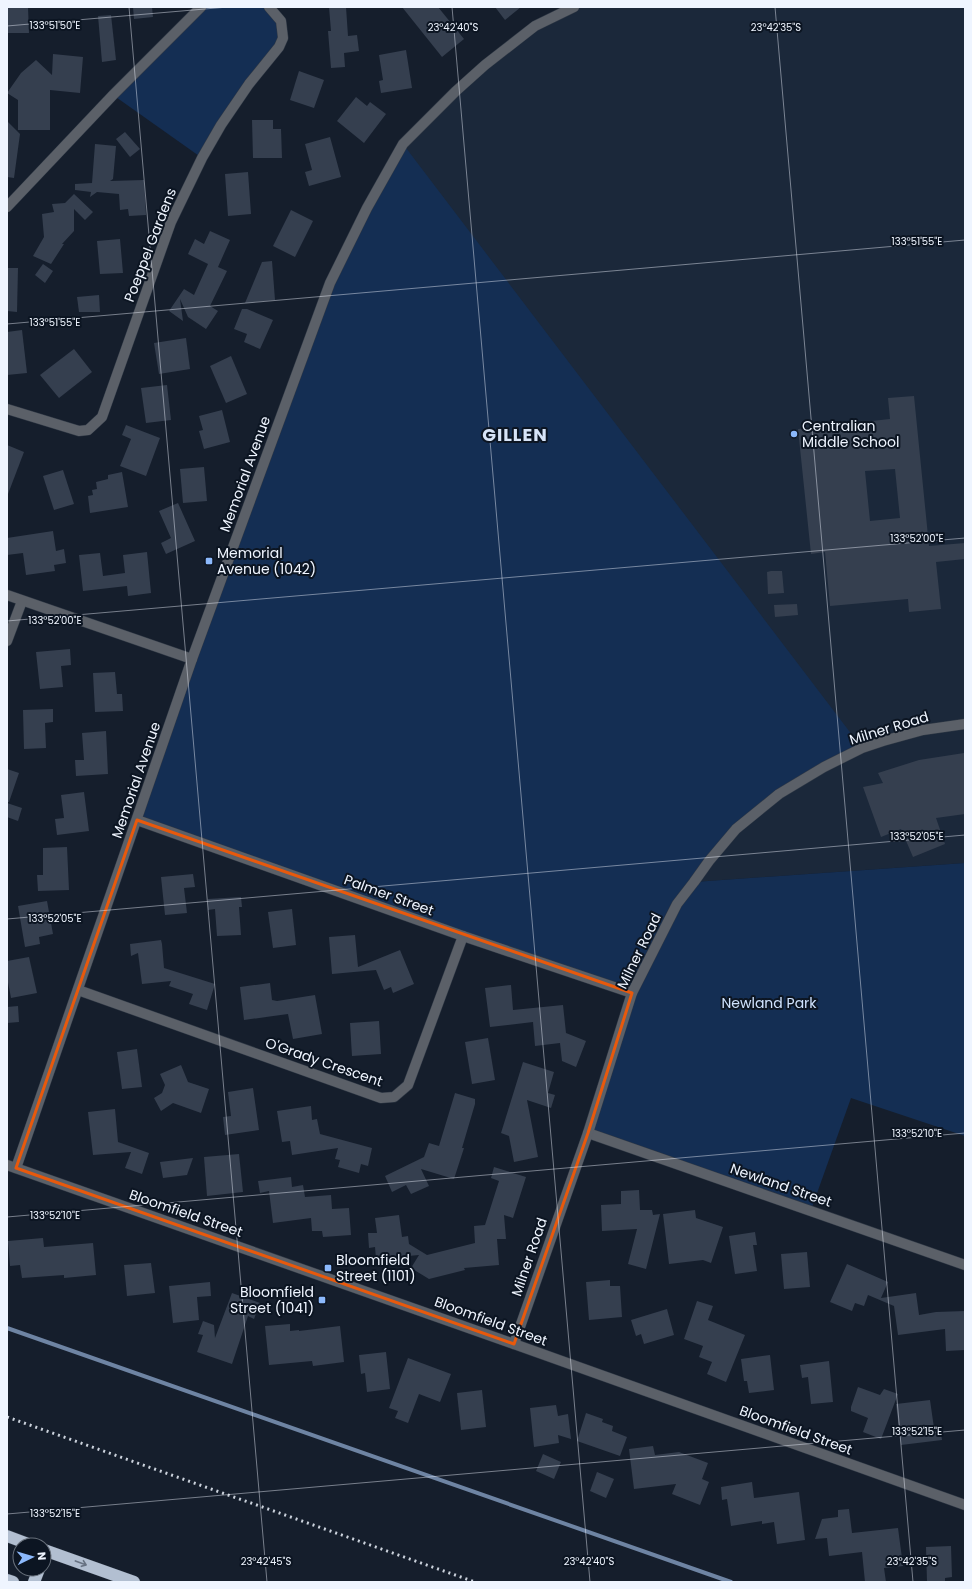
<svg xmlns="http://www.w3.org/2000/svg" width="972" height="1589" font-family="Poppins,sans-serif">
<style>
.built{fill:#1b283a}
.green{fill:#142e53}
.lines{fill:none;stroke-linecap:round;stroke-linejoin:round}
.stream{stroke:#6e84a3;stroke-width:4}
.building{fill:#353f4f;fill-rule:evenodd}
.street-casing{stroke:#2f3845;stroke-width:11}
.highway-casing{stroke:#2f3845;stroke-width:13}
.street{stroke:#5b6068;stroke-width:10}
.highway{stroke:#b2bfd1;stroke-width:12}
.rail{stroke:#cbd2dc;stroke-width:3;stroke-dasharray:2 4;stroke-linecap:butt}
.oneway{stroke:#677282}
.marked{fill:none;stroke:#e8590c;stroke-width:3;stroke-linejoin:round}
.ticks{fill:none;stroke:#eff5ff;stroke-width:1;stroke-opacity:0.45}
.poi-dot{fill:#8cb9fc;stroke:#0c1522;stroke-width:1.5}
.labels{text-anchor:middle;dominant-baseline:central;stroke-width:4;stroke-linejoin:round;paint-order:stroke}
.street-label{font-size:14px;fill:#eff5ff;stroke:#0c1522}
.poi-label{font-size:14px;fill:#eff5ff;stroke:#0c1522;text-anchor:start}
.park-label{font-size:14px;fill:#cfe2fd;stroke:#0c1522}
.district-label{font-size:18px;font-weight:bold;letter-spacing:1px;fill:#d7e4f7;stroke:#0c1522}
.ticks-label{font-size:10px;text-anchor:middle;fill:#eff5ff;stroke:#0c1522;stroke-width:4;stroke-linejoin:round;paint-order:stroke}
</style>
<rect width="100%" height="100%" fill="#151e2c"/>
<path class="built" d="M574 7H965V863L694 882 403 144 535 26Z"/>
<g class="green">
<path d="M201 7H269L283 38 202 158 113 95Z"/>
<path d="M403 144 862 748 824 767 736 829 694 882 965 863V1136L851 1098 811 1210 588 1133 632 993 137 820 330 283Z"/>
</g>
<g class="lines">
<path class="stream" d="M7 1328 731 1582"/>
</g>
<g class="building">
<path d="M7 7H28L29 33H7Z"/>
<path d="M133 7H152L153 17 134 19Z"/>
<path d="M329 7H346L348 36 357 35 359 51 344 53 345 67 331 68 328 31H331Z"/>
<path d="M402 7H438L464 39 442 57Z"/>
<path d="M495 7H521L505 20Z"/>
<path d="M111 15 116 60 102 62 98 16Z"/>
<path d="M406 50 412 88 381 93 379 81 383 80 379 55Z"/>
<path d="M53 54 83 57 80 93 50 90V130H18V100L7 93 21 73 36 60 52 75Z"/>
<path d="M299 71 324 80 314 108 290 100Z"/>
<path d="M356 97 367 106 370 102 386 114 364 143 337 121Z"/>
<path d="M252 120H273V129H281L282 158H253Z"/>
<path d="M7 121 20 134 14 178 7 177Z"/>
<path d="M125 132 140 149 130 157 116 139Z"/>
<path d="M330 137 341 177 309 186 305 172 312 170 305 144Z"/>
<path d="M95 144 116 146 113 179 110 181 144 180 146 215 129 216 128 209 120 210 119 194 97 192 90 197 91 192 75 190V184L92 183Z"/>
<path d="M248 172 251 214 228 216 225 174Z"/>
<path d="M74 194 93 212 85 220 74 209V231L62 244H64L51 264 33 256 44 237 42 214 54 212 52 204 65 203Z"/>
<path d="M291 210 313 221 295 257 273 246Z"/>
<path d="M210 231 230 240 218 267 227 271 210 306 218 311 206 329 188 317 180 299 183 321 169 311 184 289 194 295 208 264 188 254 195 239 204 244Z"/>
<path d="M120 239 123 273 100 274 97 241Z"/>
<path d="M272 261 275 300 245 303 262 262Z"/>
<path d="M43 264 53 271 45 283 35 275Z"/>
<path d="M7 268H18L17 312 7 311Z"/>
<path d="M99 295 100 312H79L77 297Z"/>
<path d="M242 309H247L273 320 260 349 244 342 247 334 234 329Z"/>
<path d="M22 330 27 373 7 375V332Z"/>
<path d="M186 338 190 369 159 374 154 343Z"/>
<path d="M74 349 92 372 59 398 40 375Z"/>
<path d="M231 356 247 394 226 403 210 366Z"/>
<path d="M167 385 171 420 146 423 141 388Z"/>
<path d="M914 396 929 546 965 543V559L936 562 941 609 909 612 908 599 830 606 825 552 811 554 798 429 890 419 888 398ZM895 469 900 518 870 521 865 471Z"/>
<path d="M222 410 230 442 204 449 199 431 203 430 199 416Z"/>
<path d="M126 425 160 438 146 476 120 466 131 439 122 435Z"/>
<path d="M7 445 24 452 8 494 7 493Z"/>
<path d="M204 467 207 501 183 503 180 469Z"/>
<path d="M63 470 74 504 54 510 43 476Z"/>
<path d="M122 472 128 507 90 513 88 496 93 495 92 490 97 489 96 482 108 479V475Z"/>
<path d="M178 503 195 541 166 554 161 543 171 538 159 511Z"/>
<path d="M53 531 56 551 64 549 66 563 54 565 55 571 26 575 23 553 7 555V538Z"/>
<path d="M147 552 151 593 128 596 127 586 83 591 79 555 100 553 103 576 125 573 123 555Z"/>
<path d="M771 571H782L784 593 768 594 767 572Z"/>
<path d="M797 604 798 615 775 617 774 605Z"/>
<path d="M70 649 71 665 61 666 63 687 40 689 36 652Z"/>
<path d="M115 672 117 694H122L123 711 95 712 93 673Z"/>
<path d="M53 709V722L45 723 46 748 24 749 23 710Z"/>
<path d="M106 731 108 774 76 776 75 760H84L82 733Z"/>
<path d="M964 753 965 814 936 818 945 844 913 857 901 829 881 837 863 787 883 783 878 773 919 760Z"/>
<path d="M7 769 19 773 9 802H7Z"/>
<path d="M84 792 89 831 57 835 55 819 64 818 61 795Z"/>
<path d="M7 803 22 808 18 821 7 817Z"/>
<path d="M67 847 69 890 38 891 37 875H43V848Z"/>
<path d="M193 874 195 887 184 888 187 913 165 915 161 877Z"/>
<path d="M241 897 242 907H239L241 935 217 936 215 909 208 910V899Z"/>
<path d="M47 901 53 934 39 937 40 944 25 947 18 906Z"/>
<path d="M292 909 296 945 273 948 268 912Z"/>
<path d="M355 935 358 967 400 950 414 984 393 993 391 987 384 990 376 970 332 974 329 937Z"/>
<path d="M161 940 162 944 164 968 215 984 207 1010 189 1004 193 994 169 986 171 981 142 984 138 953 131 956 130 944Z"/>
<path d="M29 957 37 993 11 998 7 977V961Z"/>
<path d="M270 983 272 1000 277 1001 315 995 322 1034 293 1039 288 1014 244 1020 240 987Z"/>
<path d="M511 985 513 1010 563 1005 566 1033 586 1041 576 1067 562 1061 560 1043 535 1046 533 1022 490 1027 485 988Z"/>
<path d="M18 1006 19 1022 7 1023V1007Z"/>
<path d="M379 1021 381 1054 352 1056 350 1023Z"/>
<path d="M488 1038 495 1080 472 1084 465 1042Z"/>
<path d="M137 1049 142 1087 122 1089 117 1052Z"/>
<path d="M523 1062 554 1072 548 1093 555 1095 551 1108 527 1100 538 1157 514 1162 509 1136 501 1133Z"/>
<path d="M181 1065 188 1082 209 1089 201 1113 173 1103 161 1111 154 1098 162 1093 165 1085 160 1074Z"/>
<path d="M253 1088 259 1130 225 1135 223 1117 231 1116 228 1092Z"/>
<path d="M455 1093 475 1099V1104L462 1148H464L454 1179 421 1169 429 1186 411 1194 406 1185 392 1192 385 1176 424 1157 429 1143 439 1146Z"/>
<path d="M311 1106 312 1120 317 1119 320 1134 372 1148 368 1166 361 1164 359 1173 338 1167 340 1160 335 1159 338 1148 292 1155 290 1141 282 1142 277 1111Z"/>
<path d="M115 1109 118 1142 149 1153 142 1174 125 1168 131 1152 93 1155 88 1112Z"/>
<path d="M239 1154 243 1192 207 1196 204 1157Z"/>
<path d="M193 1158 187 1175 163 1178 160 1162Z"/>
<path d="M494 1167 526 1177 513 1218 504 1215 506 1239H497L499 1265 464 1268 465 1270 429 1279 411 1268 419 1255 376 1259 375 1247 369 1248 368 1233H377L375 1218 399 1215 402 1237 408 1236 409 1244 427 1255 475 1243 474 1226 485 1225 499 1181 491 1178Z"/>
<path d="M291 1177 292 1187 303 1185 305 1197 331 1195 332 1209 349 1208 351 1235 323 1237 322 1231H312L311 1218 273 1223 269 1191 260 1193 258 1181Z"/>
<path d="M639 1190 640 1210H652L653 1215 660 1214 646 1269 628 1264 637 1229 602 1231 601 1205 621 1204V1191Z"/>
<path d="M695 1210 696 1218 723 1227 711 1263 703 1260 669 1264 663 1214Z"/>
<path d="M755 1232 757 1245H753L757 1271 735 1274 729 1236Z"/>
<path d="M43 1238 44 1247 93 1243 96 1275 64 1278V1275L22 1278 20 1265 10 1266 8 1241Z"/>
<path d="M807 1252 810 1287 784 1289 781 1254Z"/>
<path d="M151 1263 155 1293 127 1296 124 1265Z"/>
<path d="M847 1264 888 1282 881 1298 916 1293 919 1315 936 1312 965 1311V1350L946 1351 945 1329 898 1335 894 1306 868 1295 864 1306 855 1303 852 1311 830 1302Z"/>
<path d="M610 1280V1286H620L622 1317 589 1320 586 1282Z"/>
<path d="M210 1282 211 1296 197 1297 199 1320 173 1323 169 1286Z"/>
<path d="M232 1293 260 1303 254 1319 248 1316 232 1364 197 1352 203 1335 198 1334 203 1321 214 1325 215 1338Z"/>
<path d="M697 1301 713 1306 708 1320 745 1335 726 1382 707 1374 712 1362 699 1357 703 1346 684 1339Z"/>
<path d="M667 1309 674 1335 644 1344 641 1334 636 1336 631 1320Z"/>
<path d="M290 1324V1331L299 1330V1331L340 1326 344 1362 313 1366 312 1361 269 1365 265 1326Z"/>
<path d="M386 1352 390 1389 367 1392 365 1373 361 1374 359 1355Z"/>
<path d="M770 1355 774 1390 749 1393 747 1381H744L741 1359Z"/>
<path d="M408 1358 451 1374 440 1402 419 1394 408 1423 395 1418 398 1411 389 1408Z"/>
<path d="M829 1361 833 1402 811 1404 808 1377 802 1378 800 1365Z"/>
<path d="M858 1387 880 1395 884 1389 898 1394 881 1439 863 1432 868 1418 851 1411V1407Z"/>
<path d="M482 1390 486 1427 461 1430 457 1393Z"/>
<path d="M930 1400 934 1428 940 1427 942 1440 901 1445 896 1404Z"/>
<path d="M556 1405 558 1416 568 1414 571 1439 558 1435 559 1443 534 1447 530 1408Z"/>
<path d="M586 1413 603 1419 602 1422 613 1426 612 1431 627 1437 620 1456 577 1441Z"/>
<path d="M653 1446 655 1455 679 1452 708 1463 702 1479 709 1482 700 1505 672 1494 676 1484 634 1489 629 1449Z"/>
<path d="M543 1454 561 1462 554 1479 536 1471Z"/>
<path d="M597 1472 614 1479 606 1498 590 1491Z"/>
<path d="M752 1482 754 1498 799 1492 805 1540 777 1544 774 1522 762 1524V1521L731 1526 727 1499 722 1500 721 1487Z"/>
<path d="M849 1509 852 1533 898 1528 903 1566 884 1568 886 1582H865L862 1552 829 1556 827 1538 815 1539 822 1519 838 1517V1510Z"/>
<path d="M951 1546 952 1577 945 1578V1582H927L926 1547Z"/>
</g>
<g class="lines">
<defs>
<g id="street">
<path d="M7 207 113 95 201 7"/>
<path d="M7 409 79 431 88 430 102 417 171 222 202 158 221 125 249 84 279 47 283 38 281 21 269 7"/>
<path d="M7 595 192 659"/>
<path d="M7 641 22 601"/>
<path d="M137 820 463 936 632 993"/>
<path d="M78 990 381 1098 394 1097 408 1085 463 936"/>
<path d="M588 1133 965 1265"/>
<path d="M7 1165 514 1344 965 1505"/>
<path d="M16 1168 192 659 330 283 367 208 403 144 456 91 485 65 535 26 574 7"/>
<path d="M514 1344 588 1133 632 993 677 904 694 882 709 861 736 829 779 794 824 767 862 748 883 741 923 730 965 724"/>
</g>
<g id="highway">
<path d="M7 1536 31 1545"/>
<path d="M44 1550 134 1582"/>
<path d="M7 1580 13 1582"/>
<path d="M34 1582 39 1569"/>
</g>
</defs>
<use href="#street" class="street-casing"/>
<use href="#highway" class="highway-casing"/>
<use href="#street" class="street"/>
<use href="#highway" class="highway"/>
<path class="rail" d="M7 1417 475 1582"/>
</g>
<defs><path id="oneway-shaft" d="M-6 0H5M1.5-3L5.5 0L1.5 3" fill="none" stroke-width="1.6" stroke-linecap="round" stroke-linejoin="round"/></defs>
<use class="oneway" href="#oneway-shaft" transform="translate(81 1563) rotate(20)"/>
<path class="marked" d="M137 820 632 993 588 1133 514 1344 16 1168Z"/>
<path class="ticks" d="M129 7 267 1582M452 7 590 1582M775 7 913 1582M7 26 228 7M7 324 965 240M7 621 965 538M7 919 965 835M7 1217 965 1133M7 1514 965 1430"/>
<g class="poi-dot">
<circle cx="794" cy="434" r="4"/>
<rect x="205" y="557" width="8" height="8" rx="2"/>
<rect x="324" y="1264" width="8" height="8" rx="2"/>
<rect x="318" y="1296" width="8" height="8" rx="2"/>
</g>
<g class="labels">
<g class="street-label">
<text transform="translate(150 245) rotate(-69)">Poeppel Gardens</text>
<text transform="translate(245 474) rotate(-70)">Memorial Avenue</text>
<text transform="translate(889 728) rotate(-17)">Milner Road</text>
<text transform="translate(136 780) rotate(-71)">Memorial Avenue</text>
<text transform="translate(389 895) rotate(20)">Palmer Street</text>
<text transform="translate(639 951) rotate(-64)">Milner Road</text>
<text transform="translate(324 1062) rotate(19)">O'Grady Crescent</text>
<text transform="translate(781 1185) rotate(19)">Newland Street</text>
<text transform="translate(186 1213) rotate(19)">Bloomfield Street</text>
<text transform="translate(529 1257) rotate(-71)">Milner Road</text>
<text transform="translate(491 1321) rotate(20)">Bloomfield Street</text>
<text transform="translate(796 1430) rotate(20)">Bloomfield Street</text>
</g>
<g class="poi-label">
<text x="802" y="426">Centralian<tspan x="802" dy="16">Middle School</tspan></text>
<text x="217" y="553">Memorial<tspan x="217" dy="16">Avenue (1042)</tspan></text>
<text x="336" y="1260">Bloomfield<tspan x="336" dy="16">Street (1101)</tspan></text>
<text x="314" y="1292" text-anchor="end">Bloomfield<tspan x="314" dy="16">Street (1041)</tspan></text>
</g>
<g class="park-label">
<text x="769" y="1003">Newland Park</text>
</g>
<g class="district-label">
<text x="515" y="434">GILLEN</text>
</g>
</g>
<g class="ticks-label">
<text x="55" y="29">133°51'50"E</text>
<text x="453" y="31">23°42'40"S</text>
<text x="776" y="31">23°42'35"S</text>
<text x="917" y="245">133°51'55"E</text>
<text x="55" y="326">133°51'55"E</text>
<text x="917" y="542">133°52'00"E</text>
<text x="55" y="624">133°52'00"E</text>
<text x="917" y="840">133°52'05"E</text>
<text x="55" y="922">133°52'05"E</text>
<text x="917" y="1137">133°52'10"E</text>
<text x="55" y="1219">133°52'10"E</text>
<text x="917" y="1435">133°52'15"E</text>
<text x="55" y="1517">133°52'15"E</text>
<text x="266" y="1565">23°42'45"S</text>
<text x="589" y="1565">23°42'40"S</text>
<text x="912" y="1565">23°42'35"S</text>
</g>
<rect width="972" height="1589" fill="none" stroke="#eff5ff" stroke-width="16"/>
<g transform="translate(32 1557) rotate(85)"><circle r="19" fill="#0c1522" stroke="#676f7a"/>
<path d="M0-3L7 15L0 10L-7 15Z" fill="#8cb9fc"/>
<text y="-6" font-size="11" font-weight="bold" text-anchor="middle" fill="#eff5ff">N</text>
</g>
</svg>
